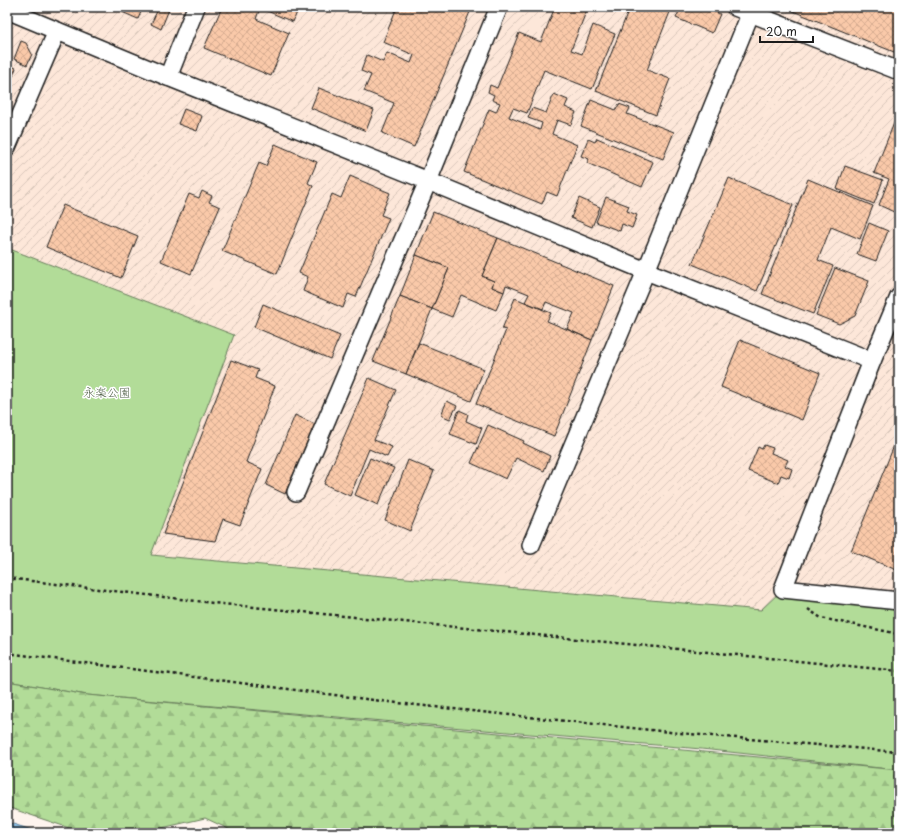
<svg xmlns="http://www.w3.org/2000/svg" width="906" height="840" font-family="'Playpen Sans','Klee One',sans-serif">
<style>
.industrial{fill:url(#industrial-furrows)}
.green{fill:#b2dc98;stroke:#677c5a}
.forest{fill:url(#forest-firs);stroke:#677c5a}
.water{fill:#8ec4ec;stroke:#608199}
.building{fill:url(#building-cross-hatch);stroke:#1c1c1c}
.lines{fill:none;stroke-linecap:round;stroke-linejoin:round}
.minor-casing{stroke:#1c1c1c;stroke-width:20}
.path{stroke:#1c1c1c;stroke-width:2.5;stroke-dasharray:3 3;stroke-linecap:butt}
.minor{stroke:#fff;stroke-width:17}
.labels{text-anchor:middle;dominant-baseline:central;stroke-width:3;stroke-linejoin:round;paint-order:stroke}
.park-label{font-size:12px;fill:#505f47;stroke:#fff}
</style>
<defs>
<pattern id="industrial-furrows" width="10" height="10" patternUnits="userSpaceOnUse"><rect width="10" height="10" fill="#fde7d9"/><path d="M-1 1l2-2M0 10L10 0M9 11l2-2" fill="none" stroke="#d8c6ba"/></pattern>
<pattern id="forest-firs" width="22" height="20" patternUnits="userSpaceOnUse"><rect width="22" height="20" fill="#b2dc98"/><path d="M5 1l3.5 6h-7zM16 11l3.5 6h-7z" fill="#98bc82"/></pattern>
<pattern id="building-cross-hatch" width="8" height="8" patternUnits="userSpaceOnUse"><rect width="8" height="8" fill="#fac9a9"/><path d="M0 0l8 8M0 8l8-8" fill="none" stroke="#d6ac91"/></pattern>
</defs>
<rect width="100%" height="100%" fill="#fef4ee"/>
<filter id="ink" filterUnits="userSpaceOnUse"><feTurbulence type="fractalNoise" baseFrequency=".025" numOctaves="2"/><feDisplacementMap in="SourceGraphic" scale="8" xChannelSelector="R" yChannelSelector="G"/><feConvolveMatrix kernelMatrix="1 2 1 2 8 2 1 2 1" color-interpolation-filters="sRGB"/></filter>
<g filter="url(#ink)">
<path class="industrial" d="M7 7H899V601L783 589 761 610 151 555 234 335 7 248Z"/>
<path class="green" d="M7 248 234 335 151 555 761 610 783 589 899 601V770L701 749 87 695 7 681Z"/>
<path class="forest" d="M7 681 87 695 899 770V833H237L205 818 140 833H84L7 807Z"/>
<path class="water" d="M7 822 41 833H7Z"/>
<g class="building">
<path d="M125 7H143L138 19 122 12Z"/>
<path d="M159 7H170L161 29 151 24Z"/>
<path d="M222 7H299L293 22 260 8 256 19 289 33 271 76 204 48Z"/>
<path d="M397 7H472L414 147 382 133 394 103 364 91 371 75 361 71 367 55 383 62 387 53 411 63 414 55 383 42Z"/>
<path d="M555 7H588L571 50 582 54 593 25 615 34 592 89 544 70 527 113 513 108 509 117 540 130 542 123 528 118 532 108 546 113 554 94 568 100 565 107 576 112 571 125 557 120 552 134 577 145 557 196 547 192 542 204 464 172 489 109 496 112 500 103 492 100 494 95 488 92 490 85 497 88 519 33 541 42Z"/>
<path d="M630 7H672L647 70 670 79 656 115 596 91Z"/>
<path d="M681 7H703L720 14 712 33 676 18Z"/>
<path d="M783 7H899V54Z"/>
<path d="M21 41 26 43 32 54 27 65 14 59Z"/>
<path d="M7 64 16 68 7 91Z"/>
<path d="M319 88 374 110 366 131 311 108Z"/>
<path d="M591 100 616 110 619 104 630 108 627 114 674 132 663 159 581 126Z"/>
<path d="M184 109 202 116 197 131 178 124Z"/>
<path d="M896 118 899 119V200L894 212 879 205 889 179 874 173Z"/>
<path d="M597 138 653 162 642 187 587 163 589 159 581 156 588 139 595 142Z"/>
<path d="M275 144 317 162 308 183 313 186 277 274 222 251 259 163 266 166Z"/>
<path d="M845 166 883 180 874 204 837 189Z"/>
<path d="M350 176 390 193 381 215 389 218 356 297 348 294 343 308 303 291 308 277 299 273 332 194 341 198Z"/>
<path d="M729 178 793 205 757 291 692 264Z"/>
<path d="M808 179 873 206 860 239 831 227 818 260 833 266 813 314 762 294Z"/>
<path d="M202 191 212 196 209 202 220 207 191 274 161 261 189 194 199 198Z"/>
<path d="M606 197 629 206 627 211 637 215 632 228 622 224 620 231 596 222Z"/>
<path d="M579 198 600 207 592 227 571 218Z"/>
<path d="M63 205 138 236 121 278 46 247Z"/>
<path d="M433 212 498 238 482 276 494 281 492 287 504 292 496 310 461 295 452 317 432 309 449 268 416 255Z"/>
<path d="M869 223 888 231 876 261 857 254Z"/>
<path d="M498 238 614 286 592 340 567 329 574 313 546 302 543 309 525 302 529 294 506 285 504 292 492 287 494 281 482 276Z"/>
<path d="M416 255 449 268 432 309 400 296Z"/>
<path d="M835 268 869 281 855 316 839 324 816 315Z"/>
<path d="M400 296 432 309 406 374 373 361Z"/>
<path d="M515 298 551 313 547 321 592 340 554 436 476 404 506 330 502 329Z"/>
<path d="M263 304 340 336 330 359 254 327Z"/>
<path d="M740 340 820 373 802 420 721 387Z"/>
<path d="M419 343 484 369 471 401 406 374Z"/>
<path d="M231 360 258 370 255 378 275 386 246 462 262 469 240 525 223 519 215 541 163 534Z"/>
<path d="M369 378 396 390 374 440 392 447 387 457 369 449 350 496 324 484Z"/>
<path d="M447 401 457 406 450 419 441 415Z"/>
<path d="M459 410 468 414 466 421 482 428 476 444 450 434Z"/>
<path d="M295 415 315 424 285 494 266 485Z"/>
<path d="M488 425 524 441 523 443 550 456 544 471 516 458 506 479 471 463Z"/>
<path d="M898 436H899V571L851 551Z"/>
<path d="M764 445 773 448 771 453 788 460 785 466 792 469 789 478 781 475 778 483 748 471 758 447 762 449Z"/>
<path d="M370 458 394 468 378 505 355 495Z"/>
<path d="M408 460 434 471 410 531 385 520Z"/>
</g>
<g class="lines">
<defs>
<g id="minor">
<path d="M735 7 899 71"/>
<path d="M7 10 168 77 428 181 646 271 872 361"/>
<path d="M168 77 196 7"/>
<path d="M7 147 57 31"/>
<path d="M899 297 872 361 783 589 899 601"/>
<path d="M296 492 428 181 499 7"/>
<path d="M531 545 646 271 753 7"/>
</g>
</defs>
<use href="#minor" class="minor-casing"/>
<g class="path">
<path d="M7 578 213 603 899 671"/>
<path d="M808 609 821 618 899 634"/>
<path d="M7 653 397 703 679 733 899 752"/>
</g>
<use href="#minor" class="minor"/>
</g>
</g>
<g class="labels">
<g class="park-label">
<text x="107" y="392">永楽公園</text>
</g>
</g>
<rect width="906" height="840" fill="none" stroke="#fff" stroke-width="24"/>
<rect x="12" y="12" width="882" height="816" fill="none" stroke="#1c1c1c" stroke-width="1.5" filter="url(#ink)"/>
<path d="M760 36v6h53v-6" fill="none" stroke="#1c1c1c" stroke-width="2"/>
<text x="766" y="36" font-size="12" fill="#1c1c1c" stroke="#ffffff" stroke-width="3" paint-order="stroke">20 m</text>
</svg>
